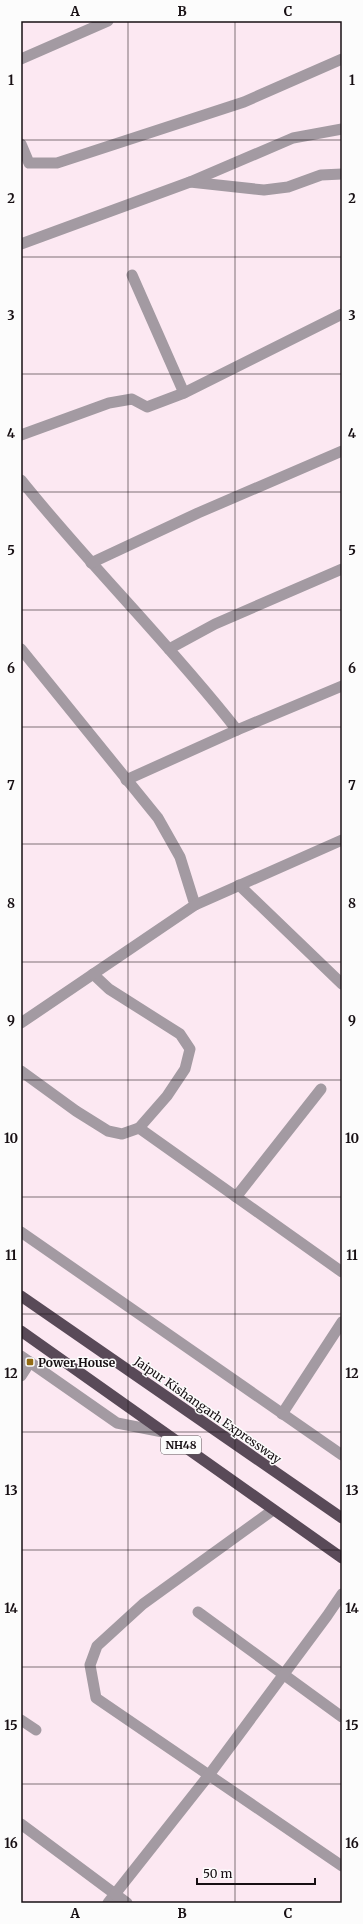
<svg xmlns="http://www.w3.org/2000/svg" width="363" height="1924" font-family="Merriweather,serif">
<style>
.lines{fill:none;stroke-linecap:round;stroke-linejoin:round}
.minor{stroke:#a39aa2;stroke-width:11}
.tertiary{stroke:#a39aa2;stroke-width:11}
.trunk{stroke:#594a58;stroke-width:11}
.grid{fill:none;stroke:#170f13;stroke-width:1;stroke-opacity:0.55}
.poi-dot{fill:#936c15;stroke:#fcfcfc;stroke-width:1.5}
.labels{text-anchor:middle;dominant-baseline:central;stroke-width:3;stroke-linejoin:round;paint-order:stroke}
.shield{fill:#fcfcfc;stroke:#5c5659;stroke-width:1}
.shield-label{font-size:11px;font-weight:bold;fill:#170f13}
.poi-label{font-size:12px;font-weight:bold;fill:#170f13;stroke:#fcfcfc;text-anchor:start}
.street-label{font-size:12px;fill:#170f13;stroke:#fcfcfc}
.neatline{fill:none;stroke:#170f13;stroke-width:1.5}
.grid-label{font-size:13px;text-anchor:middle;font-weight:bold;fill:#170f13}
</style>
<rect width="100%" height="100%" fill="#fce8f2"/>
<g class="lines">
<g class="minor">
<path d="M21 59 108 21"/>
<path d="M21 144 29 163H57L244 102 342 59"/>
<path d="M190 182 264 190 288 187 321 175 342 174"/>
<path d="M132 275 184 393"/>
<path d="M21 435 109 403 132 399 147 407 184 393 342 314"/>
<path d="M21 480C90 566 169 643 237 730"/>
<path d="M91 563 198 513 342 451"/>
<path d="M169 649 215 624 342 569"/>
<path d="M126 780 237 730 342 686"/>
<path d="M239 885 342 984"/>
<path d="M21 1071 76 1111 108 1131 122 1134 139 1128 167 1096 185 1069 190 1049 180 1034 109 989 93 974"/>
<path d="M139 1128 342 1272"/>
<path d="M236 1197 321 1089"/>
<path d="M21 1376 30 1362"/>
<path d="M282 1414 342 1322"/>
<path d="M273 1510 143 1604 97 1646 90 1665 96 1698 342 1866"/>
<path d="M198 1612 342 1717"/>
<path d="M21 1720 36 1730"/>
<path d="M21 1824 115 1894 108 1903"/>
<path d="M127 1903 115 1894 209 1775 327 1616 342 1594"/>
</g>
<g class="tertiary">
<path d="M21 244 190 182 293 138 342 129"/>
<path d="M21 649 158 818 180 857 195 905 21 1023"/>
<path d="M195 905 342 840"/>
<path d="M21 1232 342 1455"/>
<path d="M21 1356 117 1423 163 1432"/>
</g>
<g class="trunk">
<path d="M21 1296 342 1518"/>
<path d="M21 1331 342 1558"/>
</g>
</g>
<path class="grid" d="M128 21V1903M235 21V1903M21 140H342M21 257H342M21 374H342M21 492H342M21 610H342M21 727H342M21 844H342M21 962H342M21 1080H342M21 1197H342M21 1314H342M21 1432H342M21 1550H342M21 1667H342M21 1784H342"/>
<rect class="poi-dot" x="26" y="1358" width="8" height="8" rx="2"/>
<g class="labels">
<rect class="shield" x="161" y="1436" width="40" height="18" rx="3"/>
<g class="shield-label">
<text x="181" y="1445">NH48</text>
</g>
<g class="poi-label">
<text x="38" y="1362">Power House</text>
</g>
<g class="street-label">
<text transform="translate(208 1410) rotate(35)">Jaipur Kishangarh Expressway</text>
</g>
</g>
<rect width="363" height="1924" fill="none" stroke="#fcfcfc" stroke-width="44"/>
<path d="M197 1878v6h118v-6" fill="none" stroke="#170f13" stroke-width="2"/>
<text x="203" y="1878" font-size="12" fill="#170f13" stroke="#fcfcfc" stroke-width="3" paint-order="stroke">50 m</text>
<rect x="22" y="22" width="319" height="1880" class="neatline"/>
<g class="grid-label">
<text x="75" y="16">A</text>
<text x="182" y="16">B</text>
<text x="288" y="16">C</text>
<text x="11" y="85">1</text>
<text x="352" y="85">1</text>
<text x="11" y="203">2</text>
<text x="352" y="203">2</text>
<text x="11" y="320">3</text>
<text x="352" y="320">3</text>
<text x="11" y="438">4</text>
<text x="352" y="438">4</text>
<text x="11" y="555">5</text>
<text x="352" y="555">5</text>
<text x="11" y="673">6</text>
<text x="352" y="673">6</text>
<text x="11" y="790">7</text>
<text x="352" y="790">7</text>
<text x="11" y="908">8</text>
<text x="352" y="908">8</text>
<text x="11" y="1025">9</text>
<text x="352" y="1025">9</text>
<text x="11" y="1143">10</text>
<text x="352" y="1143">10</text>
<text x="11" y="1260">11</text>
<text x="352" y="1260">11</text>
<text x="11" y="1378">12</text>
<text x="352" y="1378">12</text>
<text x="11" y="1495">13</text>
<text x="352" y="1495">13</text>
<text x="11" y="1613">14</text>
<text x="352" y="1613">14</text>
<text x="11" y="1730">15</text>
<text x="352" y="1730">15</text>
<text x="11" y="1848">16</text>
<text x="352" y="1848">16</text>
<text x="75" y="1918">A</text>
<text x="182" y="1918">B</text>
<text x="288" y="1918">C</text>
</g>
</svg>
